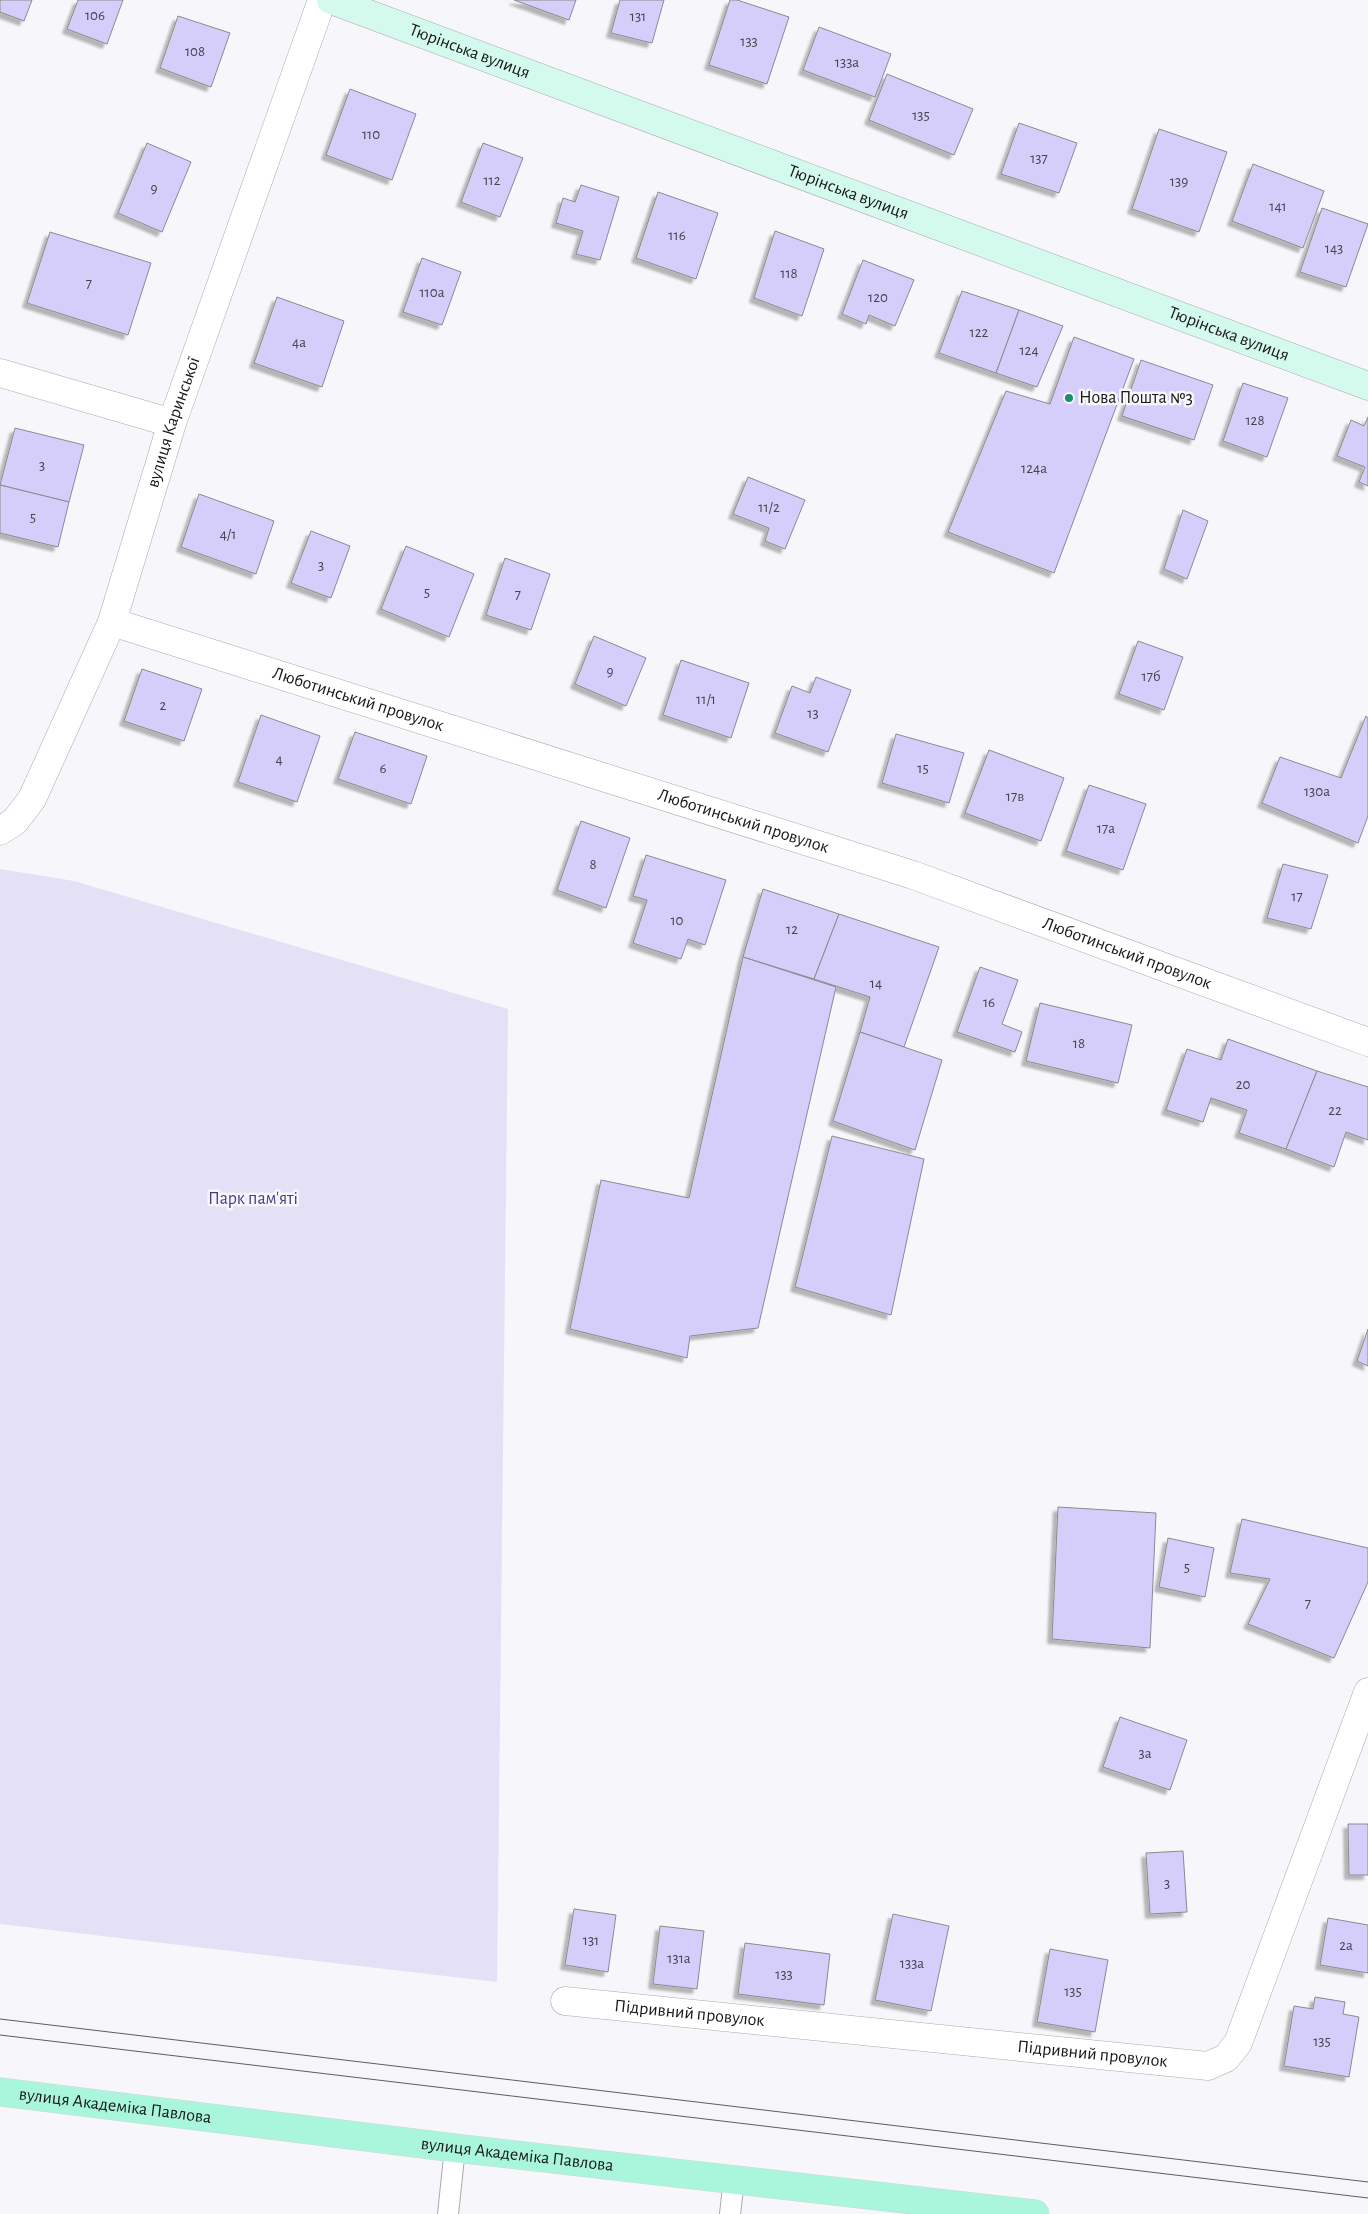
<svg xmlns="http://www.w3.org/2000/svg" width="1368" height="2214" font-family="'Alegreya Sans',sans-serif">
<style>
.green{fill:#e4e0f6}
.building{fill:#d6cefa;stroke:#8b8a8d;filter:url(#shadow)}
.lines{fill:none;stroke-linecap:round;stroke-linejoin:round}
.service-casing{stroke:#aaa9ad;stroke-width:22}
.minor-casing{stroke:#aaa9ad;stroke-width:29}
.secondary-casing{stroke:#aaa9ad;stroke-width:29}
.primary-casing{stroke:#d5d5d5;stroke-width:29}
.service{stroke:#fff;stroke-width:20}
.minor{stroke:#fff;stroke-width:28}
.secondary{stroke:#d4faed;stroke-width:28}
.primary{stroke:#a9f6dc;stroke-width:28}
.tram{stroke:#5e5d5f;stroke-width:1}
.poi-dot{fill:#1e8c6c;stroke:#f7f7fb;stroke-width:2}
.labels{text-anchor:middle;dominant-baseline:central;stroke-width:5;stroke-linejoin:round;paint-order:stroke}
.number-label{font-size:15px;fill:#474450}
.street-label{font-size:18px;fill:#171618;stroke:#f7f7fb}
.poi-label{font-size:18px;fill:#171618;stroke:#f7f7fb;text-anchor:start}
.park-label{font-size:18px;fill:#4f378a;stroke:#f7f7fb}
</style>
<defs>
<filter id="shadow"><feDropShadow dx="-4.5" dy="4.5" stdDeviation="1" flood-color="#0004"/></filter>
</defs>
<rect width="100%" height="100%" fill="#f7f7fb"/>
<path class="green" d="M0 869 74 881 508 1009 497 1982 0 1924Z"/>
<g class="building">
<path d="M0 0H32L24 21 0 12Z"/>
<path d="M78 0H123L107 44 67 29Z"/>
<path d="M514 0H576L569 20Z"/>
<path d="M620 0H664L652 43 611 33Z"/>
<path d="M730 0H737L789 17 767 84 709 65Z"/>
<path d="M178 16 230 33 211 87 160 68Z"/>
<path d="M819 27 891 54 875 97 803 70Z"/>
<path d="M887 74 973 109 954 155 869 120Z"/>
<path d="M350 89 416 114 392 180 326 155Z"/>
<path d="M1019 123 1077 143 1059 193 1001 174Z"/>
<path d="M1159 129 1227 152 1199 232 1132 209Z"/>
<path d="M147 143 191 162 162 232 118 213Z"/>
<path d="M483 143 523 158 500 217 461 202Z"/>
<path d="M1253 164 1324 191 1303 248 1232 221Z"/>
<path d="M581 185 619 197 600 260 576 254 583 231 556 223 563 198 575 202Z"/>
<path d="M658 192 718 213 696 279 636 258Z"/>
<path d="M1322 208 1368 224 1346 287 1300 272Z"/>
<path d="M775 231 824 249 802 316 754 298Z"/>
<path d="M50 232 151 263 128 335 27 303Z"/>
<path d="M422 258 461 272 442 325 403 312Z"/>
<path d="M863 260 914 280 895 326 869 315 866 324 842 314Z"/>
<path d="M962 291 1019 310 996 373 939 353Z"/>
<path d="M277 297 344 321 322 387 254 363Z"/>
<path d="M1019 310 1063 326 1037 387 996 373Z"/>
<path d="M1074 337 1134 359 1054 573 948 532 1006 391 1050 404Z"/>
<path d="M1141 360 1213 385 1194 440 1122 416Z"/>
<path d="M1243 383 1288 398 1267 457 1223 441Z"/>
<path d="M1368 417V486L1359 482 1365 467 1337 456 1351 420 1364 426Z"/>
<path d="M15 428 84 445 69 502 0 485Z"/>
<path d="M748 477 805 500 785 549 765 541 769 528 733 514Z"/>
<path d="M0 485 69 502 58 547 0 533Z"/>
<path d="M199 494 274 521 256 574 181 547Z"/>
<path d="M1183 510 1208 521 1187 579 1164 569Z"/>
<path d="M311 531 350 546 331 598 291 583Z"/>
<path d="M406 546 474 574 449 637 381 609Z"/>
<path d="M505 558 550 574 531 630 486 615Z"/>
<path d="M594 636 646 658 626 706 575 684Z"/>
<path d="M1138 641 1183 657 1164 710 1119 694Z"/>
<path d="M681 660 749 683 731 738 663 715Z"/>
<path d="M142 669 202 689 184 741 124 721Z"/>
<path d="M816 677 851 690 828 752 775 733 792 686 810 693Z"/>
<path d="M261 715 320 736 297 802 238 782Z"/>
<path d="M1366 716 1368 718V816L1358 843 1262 803 1280 757 1341 778Z"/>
<path d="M355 732 427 756 411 804 338 779Z"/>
<path d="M896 734 964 753 949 803 882 783Z"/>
<path d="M989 750 1064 778 1041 841 965 813Z"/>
<path d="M1089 785 1146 804 1123 870 1066 851Z"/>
<path d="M581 821 630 838 606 908 557 890Z"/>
<path d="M646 855 726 880 705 945 688 939 681 959 633 943 647 900 633 896Z"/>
<path d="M1283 864 1328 875 1311 929 1267 918Z"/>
<path d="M763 889 839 914 814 979 743 957Z"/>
<path d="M839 914 939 947 904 1047 860 1032 870 997 814 979Z"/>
<path d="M743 957 836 987 758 1328 690 1336 687 1358 570 1329 601 1180 689 1198Z"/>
<path d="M980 967 1018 980 1002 1024 1022 1032 1015 1052 957 1032Z"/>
<path d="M1040 1003 1132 1025 1118 1083 1026 1061Z"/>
<path d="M860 1032 942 1060 915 1150 833 1121Z"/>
<path d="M1228 1039 1317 1071 1286 1149 1239 1133 1247 1110 1211 1098 1203 1122 1166 1110 1187 1049 1221 1060Z"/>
<path d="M1317 1071 1368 1087V1140L1346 1132 1334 1167 1286 1149Z"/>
<path d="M832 1136 924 1159 891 1315 795 1287Z"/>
<path d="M1368 1329V1366L1357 1361Z"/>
<path d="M1058 1507 1156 1513 1150 1648 1052 1639Z"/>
<path d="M1242 1519 1368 1548V1582L1334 1658 1248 1624 1270 1579 1230 1573Z"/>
<path d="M1168 1538 1214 1548 1205 1597 1159 1587Z"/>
<path d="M1120 1717 1187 1740 1170 1790 1103 1767Z"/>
<path d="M1348 1824H1368V1875H1349Z"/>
<path d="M1183 1851 1187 1912 1150 1914 1146 1853Z"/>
<path d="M574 1909 616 1915 608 1972 565 1965Z"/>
<path d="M893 1914 949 1926 931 2011 875 2000Z"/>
<path d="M1328 1918 1368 1925V1973L1320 1965Z"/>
<path d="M660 1926 704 1931 697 1989 653 1984Z"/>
<path d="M745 1943 830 1954 824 2005 738 1994Z"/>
<path d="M1050 1949 1108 1960 1095 2032 1037 2022Z"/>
<path d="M1315 1997 1345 2002 1343 2014 1359 2017 1349 2077 1284 2066 1294 2006 1313 2009Z"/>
</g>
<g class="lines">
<defs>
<g id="service">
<path d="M448 2214 455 2148"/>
<path d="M730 2214 734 2179"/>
</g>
<g id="minor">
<path d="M0 373 172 423"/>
<path id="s1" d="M112 622 913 875 1368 1042"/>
<path id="s2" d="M0 831 15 821 32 799 112 622 172 423 322 0"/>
<path id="s3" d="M565 2001 1208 2066 1226 2058 1238 2043 1368 1692"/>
</g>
<g id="secondary">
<path id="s4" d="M331 0 1368 386"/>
</g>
<g id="primary">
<path id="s5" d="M0 2092 455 2148 1035 2214"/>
</g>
</defs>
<use href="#service" class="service-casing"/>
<use href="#minor" class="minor-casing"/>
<use href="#secondary" class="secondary-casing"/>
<use href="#primary" class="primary-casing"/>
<use href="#service" class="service"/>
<use href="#minor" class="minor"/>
<use href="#secondary" class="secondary"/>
<use href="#primary" class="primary"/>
<g class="tram">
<path d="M0 2019 1368 2182"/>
<path d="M0 2035 1368 2198"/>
</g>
</g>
<circle class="poi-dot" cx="1069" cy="398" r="5"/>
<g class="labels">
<g class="number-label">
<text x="95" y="15">106</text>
<text x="638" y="16">131</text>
<text x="749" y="41">133</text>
<text x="195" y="51">108</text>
<text x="847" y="62">133а</text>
<text x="921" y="115">135</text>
<text x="371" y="134">110</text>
<text x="1039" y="158">137</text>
<text x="492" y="180">112</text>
<text x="1179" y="181">139</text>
<text x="154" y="188">9</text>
<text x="1278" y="206">141</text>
<text x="677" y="235">116</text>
<text x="1334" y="248">143</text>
<text x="789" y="273">118</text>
<text x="89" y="283">7</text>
<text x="432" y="292">110а</text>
<text x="878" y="297">120</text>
<text x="979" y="332">122</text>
<text x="299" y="342">4а</text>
<text x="1029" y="350">124</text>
<text x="1255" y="420">128</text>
<text x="42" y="465">3</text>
<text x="1034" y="468">124а</text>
<text x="769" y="507">11/2</text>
<text x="33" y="517">5</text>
<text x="228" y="534">4/1</text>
<text x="321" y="565">3</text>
<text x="427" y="592">5</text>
<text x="518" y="594">7</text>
<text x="610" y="671">9</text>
<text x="1151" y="676">17б</text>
<text x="706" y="699">11/1</text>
<text x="163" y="705">2</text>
<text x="813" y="713">13</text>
<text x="279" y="759">4</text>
<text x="383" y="768">6</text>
<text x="923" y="768">15</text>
<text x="1317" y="791">130а</text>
<text x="1015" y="796">17в</text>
<text x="1106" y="828">17а</text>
<text x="593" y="864">8</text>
<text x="1297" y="896">17</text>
<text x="677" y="920">10</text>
<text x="792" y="929">12</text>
<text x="876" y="983">14</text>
<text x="989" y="1002">16</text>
<text x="1079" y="1043">18</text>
<text x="1243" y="1084">20</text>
<text x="1335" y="1110">22</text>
<text x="1187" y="1567">5</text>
<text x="1308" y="1603">7</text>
<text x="1145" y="1753">3а</text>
<text x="1167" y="1883">3</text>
<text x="591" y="1940">131</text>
<text x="1346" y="1945">2а</text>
<text x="679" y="1958">131а</text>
<text x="912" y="1963">133а</text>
<text x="784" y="1974">133</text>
<text x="1073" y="1991">135</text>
<text x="1322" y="2041">135</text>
</g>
<g class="street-label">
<text stroke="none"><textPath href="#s4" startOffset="148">Тюрінська вулиця</textPath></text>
<text stroke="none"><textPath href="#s4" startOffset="552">Тюрінська вулиця</textPath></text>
<text stroke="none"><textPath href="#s4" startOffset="958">Тюрінська вулиця</textPath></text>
<text stroke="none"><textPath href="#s2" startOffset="449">вулиця Каринської</textPath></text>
<text stroke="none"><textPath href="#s1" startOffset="258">Люботинський провулок</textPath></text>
<text stroke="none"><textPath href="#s1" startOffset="662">Люботинський провулок</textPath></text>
<text stroke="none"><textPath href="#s1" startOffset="1068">Люботинський провулок</textPath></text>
<text stroke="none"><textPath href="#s3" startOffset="125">Підривний провулок</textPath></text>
<text stroke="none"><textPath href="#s3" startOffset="530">Підривний провулок</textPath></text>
<text stroke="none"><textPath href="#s5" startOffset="116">вулиця Академіка Павлова</textPath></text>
<text stroke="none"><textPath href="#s5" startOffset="521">вулиця Академіка Павлова</textPath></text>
</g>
<g class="poi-label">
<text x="1079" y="398">Нова Пошта №3</text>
</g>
<g class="park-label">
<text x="253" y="1199">Парк пам'яті</text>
</g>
</g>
</svg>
